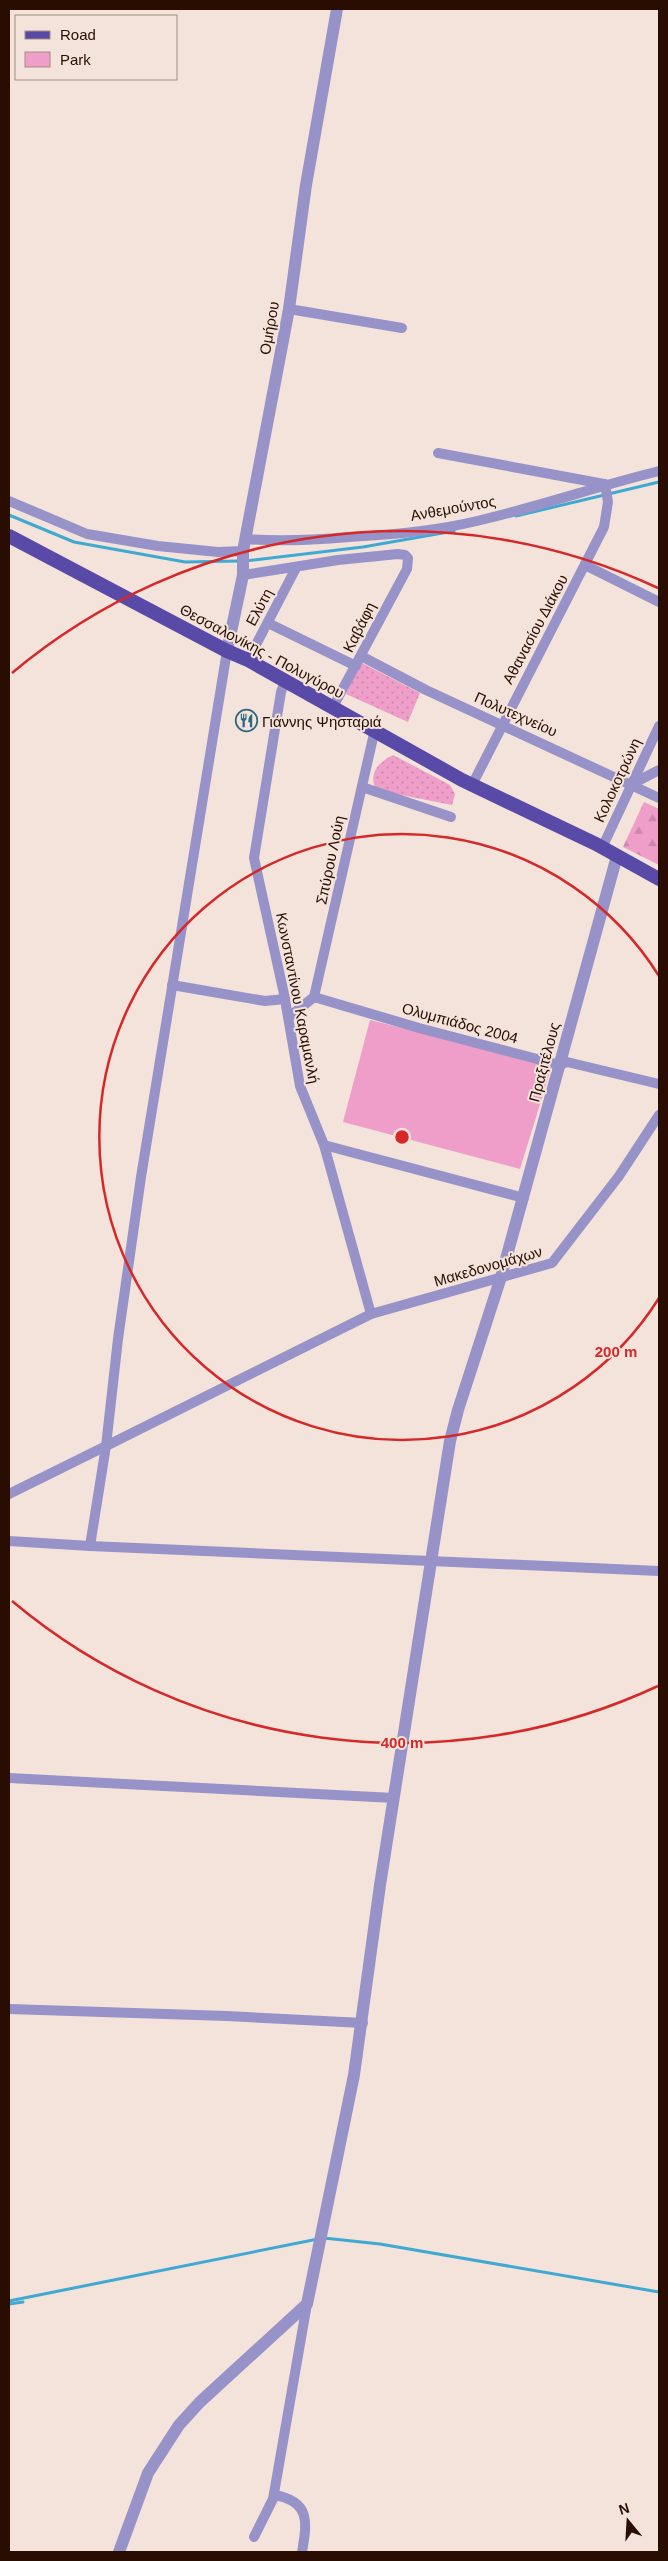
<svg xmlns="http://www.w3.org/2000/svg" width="668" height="2561" font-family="Arial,sans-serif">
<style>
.green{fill:url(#green-dots)}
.forest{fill:url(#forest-firs)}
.pitch{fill:#ee9ec8}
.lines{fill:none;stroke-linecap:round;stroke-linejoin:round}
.stream{stroke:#40a9d1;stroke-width:3}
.minor{stroke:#9793c8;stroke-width:10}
.tertiary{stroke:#9793c8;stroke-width:12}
.primary{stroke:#594aa8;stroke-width:14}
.ring{fill:none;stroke:#d62828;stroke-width:2.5}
.labels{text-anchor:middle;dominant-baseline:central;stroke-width:4;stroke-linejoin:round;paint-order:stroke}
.street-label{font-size:15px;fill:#290d01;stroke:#f3e3db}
.poi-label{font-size:15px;fill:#290d01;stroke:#f3e3db;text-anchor:start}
.centre{fill:#d62828;stroke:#f3e3db;stroke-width:2.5}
.ring-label{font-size:15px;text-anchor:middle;font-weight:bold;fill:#d62828;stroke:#f3e3db;stroke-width:4;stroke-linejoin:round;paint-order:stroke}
</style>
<defs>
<pattern id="green-dots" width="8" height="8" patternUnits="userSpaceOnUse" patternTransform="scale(1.25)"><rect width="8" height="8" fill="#ee9ec8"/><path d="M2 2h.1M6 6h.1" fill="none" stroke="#cc87aa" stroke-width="1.8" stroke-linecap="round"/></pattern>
<pattern id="forest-firs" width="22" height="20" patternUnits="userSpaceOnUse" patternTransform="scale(1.25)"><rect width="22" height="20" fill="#ee9ec8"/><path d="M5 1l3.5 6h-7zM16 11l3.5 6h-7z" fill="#cc87aa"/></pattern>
</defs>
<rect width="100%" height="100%" fill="#f3e3db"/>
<g class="green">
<path d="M360 662 420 693 408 722 346 694Z"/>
<path d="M393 755 450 785 455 794 452 805 376 790C368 773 379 762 393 755Z"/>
</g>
<path class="forest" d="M644 802 659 809V865L623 847Z"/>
<path class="pitch" d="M370 1020 552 1065 520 1169 343 1122Z"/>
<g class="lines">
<g class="stream">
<path d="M9 515 74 542 185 562 239 561"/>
<path d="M516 516 659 482"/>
<path d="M245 561 363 547 454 531"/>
<path d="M324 2238 380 2244 659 2292"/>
<path d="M9 2301 318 2239"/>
<path d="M9 2304 23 2302"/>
</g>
<g class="minor">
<path d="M289 309 402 328"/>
<path d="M438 453 604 484"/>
<path d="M9 501 87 534 158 546 218 552 243 551"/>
<path d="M246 539C281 542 314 540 349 537 391 535 435 531 477 521 538 507 598 486 659 471"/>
<path d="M585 565 659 602"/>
<path d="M243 575 338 560 398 554 405 555 408 558 407 569 333 707"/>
<path d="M268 623 356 666"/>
<path d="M361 656 426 690 659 798"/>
<path d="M248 660 296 568"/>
<path d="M285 681 281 692 254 858 284 994 300 1086 324 1145 371 1314"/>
<path d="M632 784 659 770"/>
<path d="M472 785 604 527 608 502 605 484"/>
<path d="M362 787 451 817"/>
<path d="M602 848 659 726"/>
<path d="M172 985 265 1001 285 999"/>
<path d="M314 997 375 729"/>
<path d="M289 1017 314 997 419 1028 560 1065 567 1062 659 1084"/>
<path d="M659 1115 619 1176 552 1263 371 1314 106 1446 90 1546 659 1571"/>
<path d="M324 1145 524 1198"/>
<path d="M9 1494 106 1446 118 1339 141 1177 227 651"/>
<path d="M9 1541 90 1546"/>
<path d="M9 1778 394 1798"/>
<path d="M9 2009 227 2016 363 2023"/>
<path d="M274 2495C311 2501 307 2523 302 2552"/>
<path d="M254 2537 273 2499 307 2304"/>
</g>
<g class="tertiary">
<path d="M227 651 243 575V551L289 309 306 185 337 9"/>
<path d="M119 2552 148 2473 179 2425 200 2402 307 2304 354 2075 380 1885 450 1441 458 1410 501 1277 617 856"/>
</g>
<path class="primary" d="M9 536 227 651 248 660 462 780 596 844 659 879"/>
</g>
<g class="ring">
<path d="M659 1298A303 303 0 1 1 659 976"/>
<path d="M658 1686A606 606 0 0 1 12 1601M12 673A606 606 0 0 1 658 588"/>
</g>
<defs>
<symbol id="restaurant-ring" viewBox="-11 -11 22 22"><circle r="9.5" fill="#f3e3db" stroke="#2b677f" stroke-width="1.5"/><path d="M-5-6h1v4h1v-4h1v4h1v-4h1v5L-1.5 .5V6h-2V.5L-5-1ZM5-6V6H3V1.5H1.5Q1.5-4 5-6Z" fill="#2b677f"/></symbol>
</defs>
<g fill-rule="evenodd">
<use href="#restaurant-ring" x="234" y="708" width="25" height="25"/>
</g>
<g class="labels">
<g class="street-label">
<text transform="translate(269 328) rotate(-80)">Ομήρου</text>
<text transform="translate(453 508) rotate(-10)">Ανθεμούντος</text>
<text transform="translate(259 607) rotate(-62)">Ελύτη</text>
<text transform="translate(359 627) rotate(-63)">Καβάφη</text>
<text transform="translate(535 629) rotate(-62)">Αθανασίου Διάκου</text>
<text transform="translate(262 651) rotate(28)">Θεσσαλονίκης - Πολυγύρου</text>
<text transform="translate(516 714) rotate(24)">Πολυτεχνείου</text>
<text transform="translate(617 780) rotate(-65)">Κολοκοτρώνη</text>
<text transform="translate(330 860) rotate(-78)">Σπύρου Λούη</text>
<text transform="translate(298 998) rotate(79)">Κωνσταντίνου Καραμανλή</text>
<text transform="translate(460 1023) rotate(15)">Ολυμπιάδος 2004</text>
<text transform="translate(544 1062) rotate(-75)">Πραξιτέλους</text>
<text transform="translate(488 1266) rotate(-16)">Μακεδονομάχων</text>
</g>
<g class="poi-label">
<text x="262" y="721">Γιάννης Ψησταριά</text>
</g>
</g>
<circle cx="402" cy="1137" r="8" class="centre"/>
<g class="ring-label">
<text x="616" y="1357">200 m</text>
<text x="402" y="1748">400 m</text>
</g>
<rect width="668" height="2561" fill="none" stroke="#290d01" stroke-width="20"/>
<rect x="15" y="15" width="162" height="65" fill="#f3e3db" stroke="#a28d84"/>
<rect x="25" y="31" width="25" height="8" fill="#594aa8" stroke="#a28d84"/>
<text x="60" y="40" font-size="15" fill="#290d01">Road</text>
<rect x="25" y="52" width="25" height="15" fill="#ee9ec8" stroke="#a28d84"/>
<text x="60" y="65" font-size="15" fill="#290d01">Park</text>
<g transform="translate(628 2521) rotate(342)" stroke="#f3e3db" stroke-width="4" paint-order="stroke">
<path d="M0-4L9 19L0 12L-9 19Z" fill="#290d01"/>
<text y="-8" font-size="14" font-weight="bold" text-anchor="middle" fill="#290d01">N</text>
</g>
</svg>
